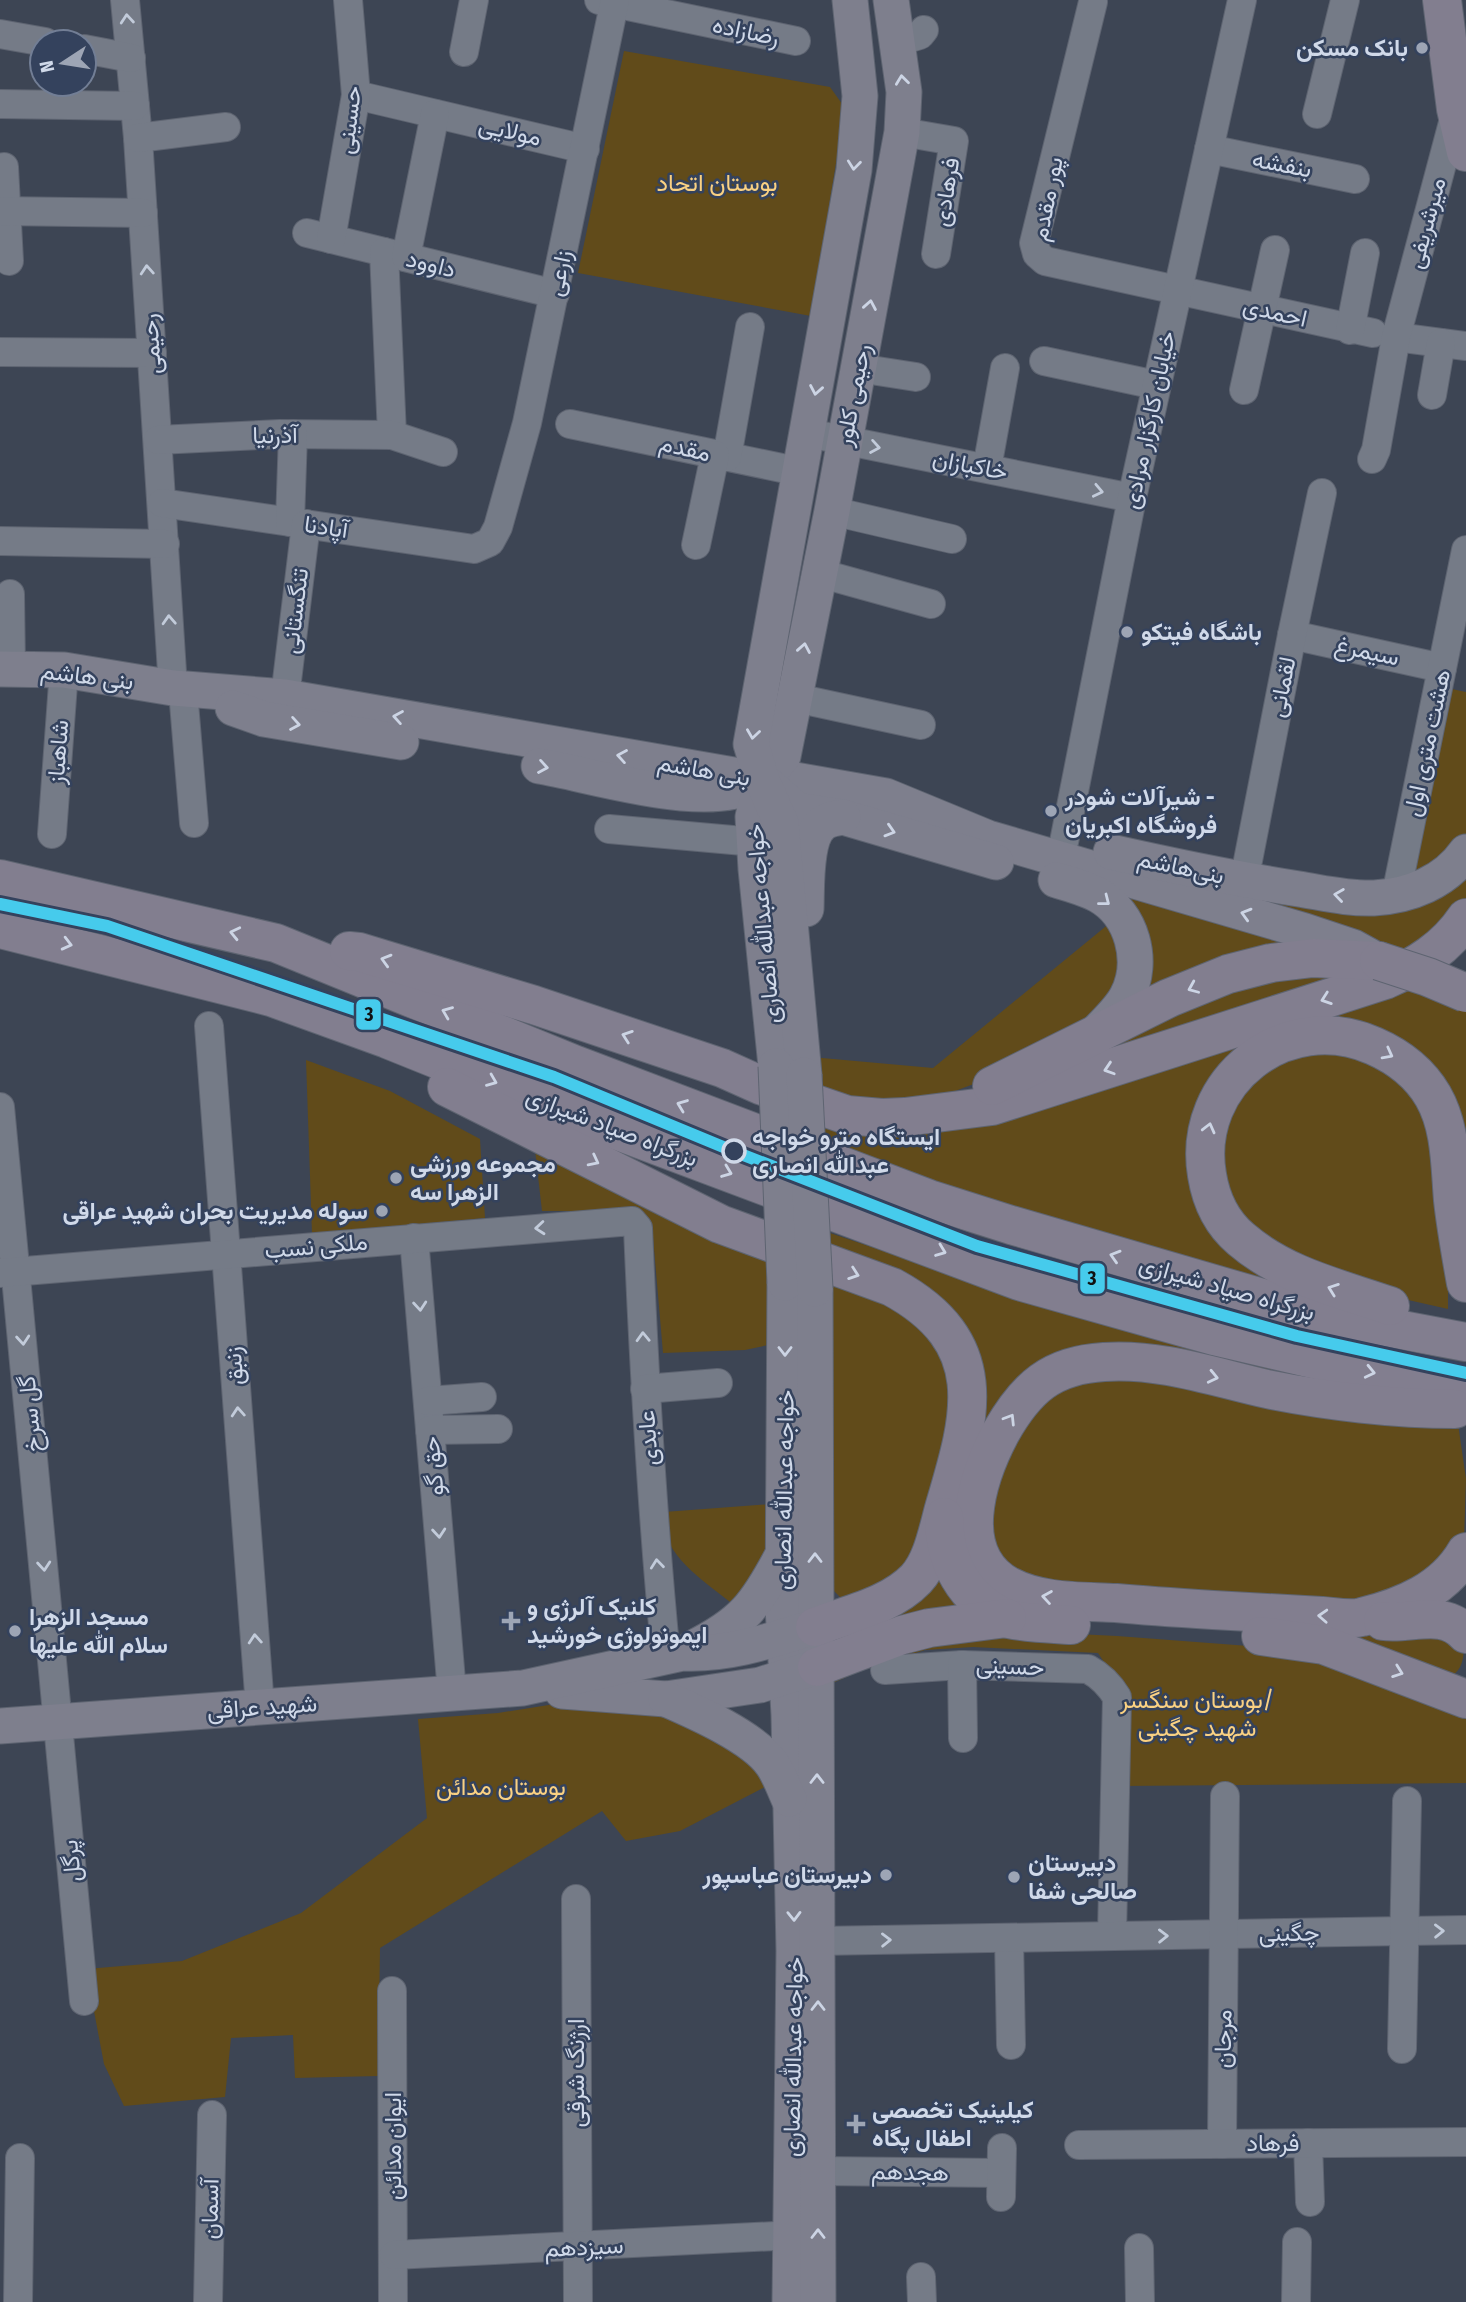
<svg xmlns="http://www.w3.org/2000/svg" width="1466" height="2302" font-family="'Fira Sans Condensed',Vazirmatn,sans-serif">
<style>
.green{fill:#614b1a}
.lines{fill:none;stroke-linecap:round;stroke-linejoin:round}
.minor-casing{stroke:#5e6471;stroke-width:30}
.major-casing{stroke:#5e6471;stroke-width:37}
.highway-casing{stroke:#5e6471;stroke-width:40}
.minor{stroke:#757b87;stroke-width:28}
.major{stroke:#7e7f8d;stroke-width:35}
.highway{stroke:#827e8f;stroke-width:38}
.major-bridge-casing{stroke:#5e6471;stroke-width:37;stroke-linecap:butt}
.highway-bridge-casing{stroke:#5e6471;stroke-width:40;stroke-linecap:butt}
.major-bridge{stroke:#7e7f8d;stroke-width:35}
.highway-bridge{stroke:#827e8f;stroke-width:38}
.metro-1-casing{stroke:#34425d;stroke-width:18}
.metro-1{stroke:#46cbec;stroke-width:12}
.oneway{stroke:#c2cbda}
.oneway2{stroke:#ccd4e4}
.poi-dot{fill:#9da5b5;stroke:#34425d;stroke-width:2.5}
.stop-dot{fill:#34425d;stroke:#d0d9e9;stroke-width:3.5}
.labels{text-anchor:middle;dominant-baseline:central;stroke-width:5;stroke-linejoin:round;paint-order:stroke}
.street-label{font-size:24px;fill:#d0d9e9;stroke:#34425d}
.poi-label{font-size:24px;font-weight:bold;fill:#d0d9e9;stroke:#34425d;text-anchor:start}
.park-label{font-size:24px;fill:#fad182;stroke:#34425d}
.stop-label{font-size:24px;font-weight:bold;fill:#d0d9e9;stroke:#34425d;text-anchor:start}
.line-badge{stroke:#34425d;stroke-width:2.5}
.pale-badge-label{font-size:19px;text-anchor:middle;font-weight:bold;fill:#111}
</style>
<rect width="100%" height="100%" fill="#3d4554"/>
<g class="green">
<path d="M624 51 830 87 845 108 811 316 578 273Z"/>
<path d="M1447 688 1466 692V836L1408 884Z"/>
<path d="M1059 848 1345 906 1466 861V904L1421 958Z"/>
<path d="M1099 887 1359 956 1132 1001Z"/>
<path d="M1116 918 1120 925 1117 1002 979 1082 934 1099 814 1100 811 1057 933 1068Z"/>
<path d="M1361 971 1008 1088 1221 986Z"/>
<path d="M1404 981 1466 1007V1154L1460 1170 1386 1043 1240 1057 1204 1194 1340 1304 817 1147 816 1117 849 1125Z"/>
<path d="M1321 1043 1418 1085 1448 1221V1309L1395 1297 1257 1243 1215 1179 1232 1091Z"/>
<path d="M306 1060 390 1091 480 1139 485 1218 312 1234Z"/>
<path d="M534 1141 774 1257 773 1344 745 1350 663 1353 652 1225 642 1211H542Z"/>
<path d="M821 1230 1020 1297 1254 1363 1410 1401C1356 1395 1304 1388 1251 1378 1192 1366 1151 1351 1089 1358 1069 1360 1050 1364 1034 1376 1019 1388 1008 1406 998 1422 981 1451 970 1479 966 1512 960 1554 983 1588 1022 1603 1110 1610 1199 1616 1287 1623 1312 1625 1336 1632 1361 1632 1392 1633 1440 1617 1463 1638 1466 1659 1461 1681 1436 1678 1418 1675 1397 1662 1380 1655 1353 1643 1327 1635 1297 1629L1019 1611C977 1597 950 1561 952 1516 959 1482 972 1446 975 1411 979 1363 955 1317 916 1291 888 1272 852 1264 820 1254Z"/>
<path d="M831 1275 918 1314 959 1391 920 1560 853 1603 840 1597 829 1586Z"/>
<path d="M1080 1372 1458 1424 1466 1479 1464 1540 1379 1604 1065 1590 998 1567 986 1490 1009 1435Z"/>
<path d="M772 1504V1548L739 1609C716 1590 673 1563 666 1534 665 1527 665 1519 664 1512Z"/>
<path d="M932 1573 978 1611 827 1631Z"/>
<path d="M998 1630 1117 1636 1289 1649 1466 1710V1783L1121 1786 1114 1677 1098 1653 973 1647 925 1650 860 1671 817 1690 888 1652Z"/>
<path d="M580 1700 667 1706 728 1734 769 1785 680 1831 626 1841 602 1811 380 1948 378 2076 295 2078 293 2035 231 2038 225 2097 124 2106 104 2064 86 1969 182 1961 301 1913 427 1818 418 1719 498 1713Z"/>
</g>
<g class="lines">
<defs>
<g id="minor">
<path d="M125 0 138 138 173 688 183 691 194 823"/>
<path d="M599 0 796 41"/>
<path d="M1093 2 1034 243 1037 254 1045 261 1373 333"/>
<path d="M0 34 45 42"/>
<path d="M897 42 920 35 924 30"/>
<path d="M84 49 131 58"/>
<path d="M464 52 474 0"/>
<path d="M356 95 585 149"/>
<path d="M0 104 135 106"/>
<path d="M1317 114 1345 0"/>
<path d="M902 132 954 141 936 254"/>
<path d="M138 138 226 127"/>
<path d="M1209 149 1355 179"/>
<path d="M4 171V167L9 261"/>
<path d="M0 211 143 213"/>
<path d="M307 233 555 294"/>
<path d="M331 239 356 95 348 0"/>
<path d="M384 252 392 435"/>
<path d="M406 257 435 114"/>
<path d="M1350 330 1365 253"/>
<path d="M1396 337 1466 346"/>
<path d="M0 352 152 353"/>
<path d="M1044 361 1156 385"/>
<path d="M858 368 916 377"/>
<path d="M1244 390 1275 250"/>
<path d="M1432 395 1441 343"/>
<path d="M570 424 801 472"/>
<path d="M808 433 1132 498"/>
<path d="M158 440 280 434 392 435 443 452"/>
<path d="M727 457 750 327"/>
<path d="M1372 459 1376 450 1396 337 1455 115"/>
<path d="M987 468 1005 368"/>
<path d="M162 503 474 549 490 542 498 527 527 423 615 0"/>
<path d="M832 511 952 539"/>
<path d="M290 522 293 434"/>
<path d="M0 541 165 544"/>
<path d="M696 545 715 455"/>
<path d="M819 573 931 604"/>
<path d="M10 594 11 669"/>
<path d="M1292 635 1442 668"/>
<path d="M285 697 306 524"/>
<path d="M796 698 921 725"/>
<path d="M609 829 755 842"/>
<path d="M52 834 64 670"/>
<path d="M1064 842 1132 498 1242 0"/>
<path d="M1244 881 1292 635 1322 493"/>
<path d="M1396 895 1466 550"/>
<path d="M209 1026 260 1707"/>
<path d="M0 1107 84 2001"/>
<path d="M414 1238 452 1693"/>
<path d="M0 1273 632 1221 638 1228C644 1371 652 1514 666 1657"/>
<path d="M645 1389 718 1383"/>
<path d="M428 1401 482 1397"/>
<path d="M430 1430 498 1429"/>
<path d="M885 1670 962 1665"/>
<path d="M963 1738 962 1665 1088 1669C1101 1676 1109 1684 1117 1697L1112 1936"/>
<path d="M576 1899 578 2302"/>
<path d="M1009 1938 1011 2045"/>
<path d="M818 1941 1466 1930"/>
<path d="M392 1991 393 2302"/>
<path d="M1402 2049 1407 1801"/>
<path d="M1308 2143 1310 2202"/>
<path d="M1222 2144 1225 1796"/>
<path d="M1079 2145 1466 2142"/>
<path d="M818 2171 1001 2173"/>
<path d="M1001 2197 1002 2148"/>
<path d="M1139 2248 1140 2302"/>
<path d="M394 2255 775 2236"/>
<path d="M921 2277 922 2302"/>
<path d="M18 2302 20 2158"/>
<path d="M208 2302 212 2115"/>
<path d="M1296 2302 1297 2242"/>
</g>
<g id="major">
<path d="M0 669 64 670 173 688 285 697 762 780H795L886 796 988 838 1305 931 1353 947 1373 958"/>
<path d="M233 708 264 719 401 742"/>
<path d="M539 766C595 775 714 815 762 780 770 774 777 763 783 756L832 511 902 132 904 92 891 0"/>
<path d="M762 780 753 817 756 869 776 1066"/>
<path d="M765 782 797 810 843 817 996 862"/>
<path d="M1111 852C1173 866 1236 879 1299 889 1324 893 1349 899 1374 898 1410 896 1445 882 1466 852"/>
<path d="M1056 880C1070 884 1085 888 1098 895 1132 914 1145 961 1127 996 1120 1010 1106 1022 1095 1034"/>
<path d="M806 909C807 887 804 839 822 824 828 819 836 818 843 817"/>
<path d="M804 1075 781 823 762 780 751 744 854 170 860 96 850 0"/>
<path d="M785 1283 783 1607 789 1715 794 1951 790 2302"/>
<path d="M815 1289 818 2302"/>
<path d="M693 1648C743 1623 756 1605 781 1558"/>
<path d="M562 1691 666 1699 760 1685 807 1670"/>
<path d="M666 1699C696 1712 753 1737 772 1764 779 1774 784 1788 789 1799"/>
<path d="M0 1726 523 1688 683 1653C724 1655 764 1643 804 1630"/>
</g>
<g id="highway">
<path d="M1442 0 1456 109 1466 152"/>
<path d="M0 879 276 943 576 1065 929 1199 1011 1225 1317 1314 1466 1342"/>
<path d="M0 929 271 997 387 1039 586 1119 1019 1281 1214 1336 1466 1395"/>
<path d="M349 951 359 952 534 1005 722 1068 760 1085 847 1115 882 1118 905 1117 992 1106 1385 980C1417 966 1446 948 1466 918"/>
<path d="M992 1086 1169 998 1228 974 1271 963 1313 958 1379 961"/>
<path d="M447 1087 720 1224 892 1287C993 1342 972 1414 945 1505 938 1529 933 1561 916 1579 890 1606 848 1614 815 1627"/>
<path d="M1390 1306C1338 1288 1284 1276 1241 1239 1222 1223 1211 1200 1207 1175 1191 1081 1286 1007 1374 1046 1399 1057 1419 1072 1433 1096 1451 1127 1450 1165 1453 1200 1456 1228 1461 1255 1466 1283"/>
<path d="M1455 1409C1396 1409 1326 1401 1267 1389 1214 1377 1159 1358 1104 1362 1051 1365 1026 1388 1001 1432 977 1477 951 1555 1009 1586 1041 1603 1081 1601 1116 1603 1149 1606 1181 1608 1213 1610 1250 1612 1286 1614 1322 1616 1335 1617 1351 1620 1362 1617 1403 1607 1444 1590 1466 1552"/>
<path d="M944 1517C944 1561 964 1600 1006 1618 1019 1623 1055 1624 1071 1625"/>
<path d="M1383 1621C1412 1625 1443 1608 1466 1634"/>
<path d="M1261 1636 1324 1645 1466 1699"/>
<path d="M817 1667 902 1635 929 1628 1007 1618"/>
</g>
</defs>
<use href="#minor" class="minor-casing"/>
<use href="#major" class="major-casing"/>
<use href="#highway" class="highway-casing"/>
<use href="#minor" class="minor"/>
<use href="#major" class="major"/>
<use href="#highway" class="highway"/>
<defs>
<g id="major-bridge">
<path d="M776 1066 785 1283"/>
<path d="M804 1075 815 1289"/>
</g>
<path id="highway-bridge" d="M1379 961 1428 977 1466 993"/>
</defs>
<use href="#major-bridge" class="major-bridge-casing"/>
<use href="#highway-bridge" class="highway-bridge-casing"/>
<use href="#major-bridge" class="major-bridge"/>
<use href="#highway-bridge" class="highway-bridge"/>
<defs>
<path id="metro-1" d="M0 904 107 926 554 1077 733 1151 977 1246 1297 1336 1466 1373"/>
</defs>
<use href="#metro-1" class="metro-1-casing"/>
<use href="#metro-1" class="metro-1"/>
</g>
<defs><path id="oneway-chevron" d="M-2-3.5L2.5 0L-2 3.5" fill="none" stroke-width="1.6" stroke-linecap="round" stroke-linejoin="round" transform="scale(1.75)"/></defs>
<g class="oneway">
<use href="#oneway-chevron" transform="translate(127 19) rotate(-95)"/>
<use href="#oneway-chevron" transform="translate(147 270) rotate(-94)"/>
<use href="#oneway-chevron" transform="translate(875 447) rotate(10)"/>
<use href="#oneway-chevron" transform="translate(1098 491) rotate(12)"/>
<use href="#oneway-chevron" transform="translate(169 620) rotate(-93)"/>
<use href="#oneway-chevron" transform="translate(540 1228) rotate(175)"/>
<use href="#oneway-chevron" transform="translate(420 1306) rotate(85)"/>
<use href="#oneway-chevron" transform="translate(643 1337) rotate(-92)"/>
<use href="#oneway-chevron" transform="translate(23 1340) rotate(85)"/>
<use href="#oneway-chevron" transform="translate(238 1412) rotate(-94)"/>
<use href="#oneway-chevron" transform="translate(439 1533) rotate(85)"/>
<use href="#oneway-chevron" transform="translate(657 1564) rotate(-96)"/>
<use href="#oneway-chevron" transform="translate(44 1566) rotate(85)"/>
<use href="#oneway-chevron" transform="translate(255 1639) rotate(-94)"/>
<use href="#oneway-chevron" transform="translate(1439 1931) rotate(-1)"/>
<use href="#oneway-chevron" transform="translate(1163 1936) rotate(-1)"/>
<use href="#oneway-chevron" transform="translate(886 1940) rotate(-1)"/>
</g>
<g class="oneway2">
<use href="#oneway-chevron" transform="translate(902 80) rotate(-97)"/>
<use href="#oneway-chevron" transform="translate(854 165) rotate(96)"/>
<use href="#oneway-chevron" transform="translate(870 305) rotate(-80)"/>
<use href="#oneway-chevron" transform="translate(816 390) rotate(100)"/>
<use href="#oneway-chevron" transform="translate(804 648) rotate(-80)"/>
<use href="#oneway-chevron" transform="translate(398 717) rotate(-170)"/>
<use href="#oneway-chevron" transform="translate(295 724) rotate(10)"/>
<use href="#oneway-chevron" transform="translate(753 734) rotate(98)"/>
<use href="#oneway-chevron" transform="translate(622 756) rotate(-170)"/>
<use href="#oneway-chevron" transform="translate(543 767) rotate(10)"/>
<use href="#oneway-chevron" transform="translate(890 831) rotate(17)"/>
<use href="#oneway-chevron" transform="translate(1339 895) rotate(-172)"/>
<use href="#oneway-chevron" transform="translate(1105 901) rotate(38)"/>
<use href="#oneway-chevron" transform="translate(1246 914) rotate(-164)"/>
<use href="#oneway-chevron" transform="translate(235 933) rotate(-167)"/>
<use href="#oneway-chevron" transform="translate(67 944) rotate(14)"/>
<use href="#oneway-chevron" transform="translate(386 960) rotate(-164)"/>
<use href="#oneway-chevron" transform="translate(1193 988) rotate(157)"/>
<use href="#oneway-chevron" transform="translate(1326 999) rotate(161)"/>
<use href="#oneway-chevron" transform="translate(447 1012) rotate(-158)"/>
<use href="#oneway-chevron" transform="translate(627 1036) rotate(-161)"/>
<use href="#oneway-chevron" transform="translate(1388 1054) rotate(28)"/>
<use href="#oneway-chevron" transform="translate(1109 1069) rotate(162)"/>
<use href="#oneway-chevron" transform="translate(492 1081) rotate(22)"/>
<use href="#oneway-chevron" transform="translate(682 1105) rotate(-159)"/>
<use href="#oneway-chevron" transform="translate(1209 1128) rotate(-76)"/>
<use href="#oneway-chevron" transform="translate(594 1161) rotate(27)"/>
<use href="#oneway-chevron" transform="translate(727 1172) rotate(21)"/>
<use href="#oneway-chevron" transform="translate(941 1251) rotate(21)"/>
<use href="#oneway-chevron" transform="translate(1115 1256) rotate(-163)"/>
<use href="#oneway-chevron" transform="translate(854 1274) rotate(19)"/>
<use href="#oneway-chevron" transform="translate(1333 1289) rotate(-160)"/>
<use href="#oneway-chevron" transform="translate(785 1351) rotate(90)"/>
<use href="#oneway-chevron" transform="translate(1370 1372) rotate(13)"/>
<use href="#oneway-chevron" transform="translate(1213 1377) rotate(13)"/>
<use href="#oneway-chevron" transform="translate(1010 1419) rotate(-58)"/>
<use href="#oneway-chevron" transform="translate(815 1558) rotate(-90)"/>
<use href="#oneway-chevron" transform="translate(1047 1597) rotate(-171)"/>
<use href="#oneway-chevron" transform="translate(1323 1616) rotate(-177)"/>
<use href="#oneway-chevron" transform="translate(1398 1672) rotate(20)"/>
<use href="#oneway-chevron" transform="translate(817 1779) rotate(-90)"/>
<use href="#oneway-chevron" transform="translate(794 1916) rotate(89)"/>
<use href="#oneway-chevron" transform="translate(818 2006) rotate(-90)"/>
<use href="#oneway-chevron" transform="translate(818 2234) rotate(-90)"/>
</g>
<g class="poi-dot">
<circle cx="1422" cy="48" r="7"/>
<circle cx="1127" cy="632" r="7"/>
<circle cx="1051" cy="811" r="7"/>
<circle cx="396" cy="1178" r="7"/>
<circle cx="382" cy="1211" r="7"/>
<path d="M507.5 1610.5h7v7h7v7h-7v7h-7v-7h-7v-7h7z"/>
<circle cx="15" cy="1631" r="7"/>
<circle cx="886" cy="1875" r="7"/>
<circle cx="1014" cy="1877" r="7"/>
<path d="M852.5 2113.5h7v7h7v7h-7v7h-7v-7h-7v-7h7z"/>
</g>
<circle class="stop-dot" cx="734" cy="1151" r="11"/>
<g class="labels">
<g class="street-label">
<text transform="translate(746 31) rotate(12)">رضازاده</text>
<text transform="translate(349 120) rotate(-83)">حسینی</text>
<text transform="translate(510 131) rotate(13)">مولایی</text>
<text transform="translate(1282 164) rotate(11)">بنفشه</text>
<text transform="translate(946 192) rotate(-81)">فرهادی</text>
<text transform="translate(1047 199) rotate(-79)">پور مقدم</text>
<text transform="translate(1426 223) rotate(-75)">میرشریفی</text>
<text transform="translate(431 264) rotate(14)">داوود</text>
<text transform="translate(559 273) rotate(-78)">زارعی</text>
<text transform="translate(1275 312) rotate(13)">احمدی</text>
<text transform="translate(151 344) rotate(-94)">رحیمی</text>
<text transform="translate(853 395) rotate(-79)">رحیمی کلور</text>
<text transform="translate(1149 420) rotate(-78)">خیابان کارگزار مرادی</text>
<text transform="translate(275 435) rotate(-1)">آذرنیا</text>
<text transform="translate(685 448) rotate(13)">مقدم</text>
<text transform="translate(970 465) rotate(11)">خاکبازان</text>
<text transform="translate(326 527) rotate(8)">آپادنا</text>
<text transform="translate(295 611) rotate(-83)">تنگستانی</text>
<text transform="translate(1367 651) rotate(12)">سیمرغ</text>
<text transform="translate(87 676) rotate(7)">بنی هاشم</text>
<text transform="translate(1282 687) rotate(-79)">لقمانی</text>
<text transform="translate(1427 743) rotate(-78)">هشت متری اول</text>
<text transform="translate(58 752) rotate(-86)">شاهباز</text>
<text transform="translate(704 770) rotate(10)">بنی هاشم</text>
<text transform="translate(1181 867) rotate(12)">بنی‌هاشم</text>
<text transform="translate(763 924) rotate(-95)">خواجه عبدالله انصاری</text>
<text transform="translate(612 1127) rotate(21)">بزرگراه صیاد شیرازی</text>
<text transform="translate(316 1246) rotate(-5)">ملکی نسب</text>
<text transform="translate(1227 1288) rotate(16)">بزرگراه صیاد شیرازی</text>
<text transform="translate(234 1366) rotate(-94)">زنبق</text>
<text transform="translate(30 1414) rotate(-95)">گل سرخ</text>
<text transform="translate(648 1438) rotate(-94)">عابدی</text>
<text transform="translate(433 1466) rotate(-95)">حق گو</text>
<text transform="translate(784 1490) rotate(-89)">خواجه عبدالله انصاری</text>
<text transform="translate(1010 1666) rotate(2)">حسینی</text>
<text transform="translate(262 1707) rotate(-4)">شهید عراقی</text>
<text transform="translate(71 1861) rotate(-95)">پرگل</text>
<text transform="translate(1289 1933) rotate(-1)">چگینی</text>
<text transform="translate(1223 2039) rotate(-89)">مرجان</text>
<text transform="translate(793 2057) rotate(-89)">خواجه عبدالله انصاری</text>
<text transform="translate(576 2073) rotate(-90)">ارژنگ شرقی</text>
<text x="1273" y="2143">فرهاد</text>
<text transform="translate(393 2146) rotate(-90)">ایوان مدائن</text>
<text transform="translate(910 2172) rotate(1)">هجدهم</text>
<text transform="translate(210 2209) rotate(-89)">آسمان</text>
<text transform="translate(584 2247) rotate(-3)">سیزدهم</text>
</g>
<g class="poi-label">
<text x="1408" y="48" text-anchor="end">بانک مسکن</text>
<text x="1141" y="632">باشگاه فیتکو</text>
<text x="1065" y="797">شیرآلات شودر -<tspan x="1065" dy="28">فروشگاه اکبریان</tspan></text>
<text x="410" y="1164">مجموعه ورزشی<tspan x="410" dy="28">الزهرا سه</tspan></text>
<text x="368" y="1211" text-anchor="end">سوله مدیریت بحران شهید عراقی</text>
<text x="527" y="1607">کلنیک آلرژی و<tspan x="527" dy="28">ایمونولوژی خورشید</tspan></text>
<text x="29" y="1617">مسجد الزهرا<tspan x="29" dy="28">سلام الله علیها</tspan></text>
<text x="1028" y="1863">دبیرستان<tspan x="1028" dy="28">صالحی شفا</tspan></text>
<text x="872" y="1875" text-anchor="end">دبیرستان عباسپور</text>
<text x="872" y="2110">کیلینیک تخصصی<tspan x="872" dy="28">اطفال پگاه</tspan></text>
</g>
<g class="park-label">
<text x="717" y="183">بوستان اتحاد</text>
<text x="1197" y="1700">بوستان سنگسر/<tspan x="1197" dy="28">شهید چگینی</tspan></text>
<text x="501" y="1787">بوستان مدائن</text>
</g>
<g class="stop-label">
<text x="752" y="1137">ایستگاه مترو خواجه<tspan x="752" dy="28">عبدالله انصاری</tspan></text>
</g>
</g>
<g class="line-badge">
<rect x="355" y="998" width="27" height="33" rx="7" fill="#46cbec"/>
<rect x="1079" y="1262" width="27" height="33" rx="7" fill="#46cbec"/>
</g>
<g class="pale-badge-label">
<text x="369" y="1021">3</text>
<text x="1092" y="1285">3</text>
</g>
<g transform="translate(63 63) rotate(258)"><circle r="33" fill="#34425d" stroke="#727e95" stroke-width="2"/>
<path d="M0-5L12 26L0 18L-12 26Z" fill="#9da5b5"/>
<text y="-10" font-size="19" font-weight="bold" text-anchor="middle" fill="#d0d9e9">N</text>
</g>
</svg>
